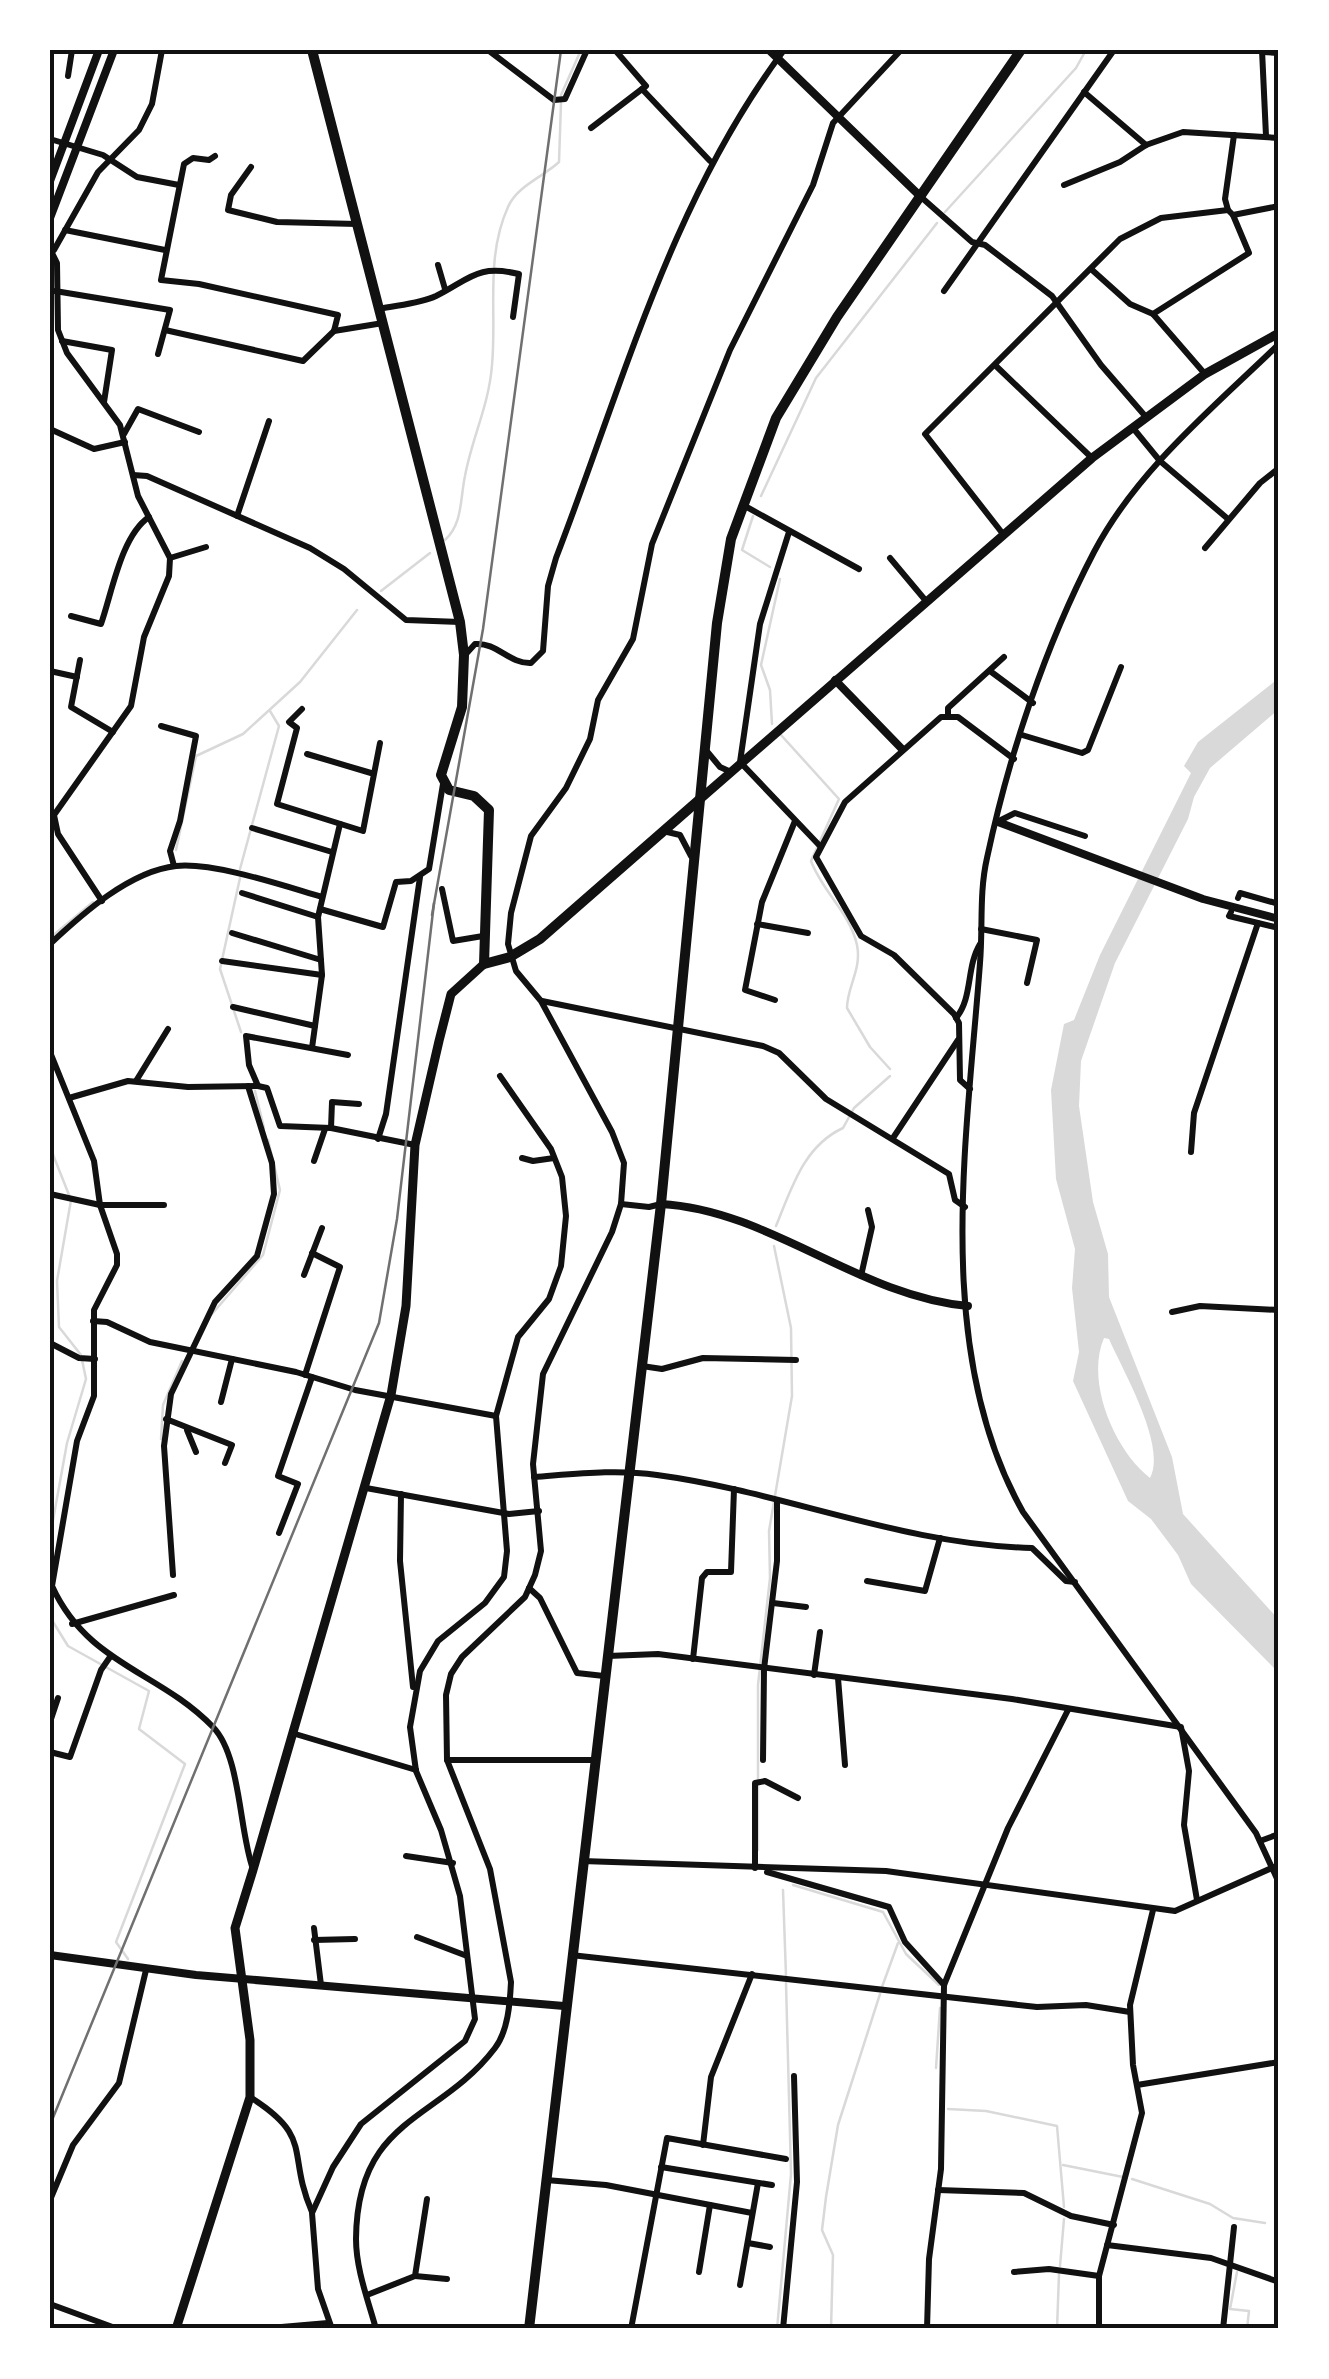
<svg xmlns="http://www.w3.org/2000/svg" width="1329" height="2379" font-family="'PT Serif',serif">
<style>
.water{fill:#d9d9d9;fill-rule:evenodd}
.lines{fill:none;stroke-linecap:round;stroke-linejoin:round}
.stream{stroke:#d9d9d9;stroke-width:2.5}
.minor{stroke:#111;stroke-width:6}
.tertiary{stroke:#111;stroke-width:8}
.secondary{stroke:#111;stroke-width:9}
.primary{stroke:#111;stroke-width:10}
.trunk{stroke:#111;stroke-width:10}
.rail{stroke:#707070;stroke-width:2.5}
.neatline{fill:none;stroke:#111;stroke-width:4}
</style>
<rect width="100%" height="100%" fill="#fff"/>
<path class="water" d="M1279 678V709L1210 768 1194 797 1188 819 1115 963 1081 1061 1079 1106 1093 1202 1108 1254 1109 1297 1172 1457 1183 1514 1279 1620V1673L1191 1584 1178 1555 1151 1519 1128 1501 1073 1381 1079 1352 1072 1288 1075 1249 1056 1179 1051 1090 1064 1024 1074 1020 1100 955 1191 773 1184 766 1198 742ZM1104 1338 1109 1339C1123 1371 1167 1446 1150 1478 1115 1451 1085 1382 1104 1338Z"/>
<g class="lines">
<g class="stream">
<path d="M561 95 581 50"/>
<path d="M945 212 1076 68 1086 50"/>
<path d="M761 496 816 378 937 223"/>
<path d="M753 516 742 550 770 567"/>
<path d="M445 540C463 523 460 499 465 476 472 438 489 405 492 365 497 312 485 258 508 207 517 186 543 177 559 162L561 103"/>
<path d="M381 591 430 553"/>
<path d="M772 724 770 690 761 665 780 579"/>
<path d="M781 735 839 799 811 861C822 891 850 913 857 945 862 969 847 987 847 1008L870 1047 890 1069"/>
<path d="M176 850 196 756 243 734 300 682 357 610"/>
<path d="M240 869 279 726 270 711"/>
<path d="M240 878 220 969 241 1032"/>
<path d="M50 938 93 902"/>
<path d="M255 1091 264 1128"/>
<path d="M50 1147 71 1200 57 1281 59 1327 81 1355 86 1379 67 1443 50 1537"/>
<path d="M776 1226C792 1187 804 1146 843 1128L854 1108 890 1076"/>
<path d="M212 1314 263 1255 280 1190 268 1140"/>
<path d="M161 1439 163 1405 182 1361"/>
<path d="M50 1617 68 1646 149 1691 139 1729 185 1764 116 1942 128 1959"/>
<path d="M758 1850V1685L770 1578 769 1531 792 1396 791 1328 774 1246"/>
<path d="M793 1885 883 1912 906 1954 939 1985"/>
<path d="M783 1890 786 1976"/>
<path d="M882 1987 898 1943"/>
<path d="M936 2068 940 2008"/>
<path d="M948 2109 986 2111 1057 2126 1064 2207"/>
<path d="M1063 2165 1123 2177"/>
<path d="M1132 2179 1210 2204 1233 2218 1265 2223"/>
<path d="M1060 2266 1064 2219"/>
<path d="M1237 2272 1230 2309 1249 2311 1247 2329"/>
<path d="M777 2329 791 2174 786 1983"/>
<path d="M831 2329 833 2255 822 2230 826 2197 838 2125 880 1994"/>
<path d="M1057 2329 1059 2274"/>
</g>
<g class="minor">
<path d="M488 50 554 100 565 99 587 50"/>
<path d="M615 50 646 86 642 89 710 161"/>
<path d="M1262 50 1266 136"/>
<path d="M1263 52 1279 53"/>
<path d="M68 76 72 50"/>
<path d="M1084 92 1146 145"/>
<path d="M591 128 642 89"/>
<path d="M50 139 103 155 137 177 179 185"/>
<path d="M251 167 231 195 228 210 277 222 357 224"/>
<path d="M1064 185 1120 162 1146 145 1183 132 1279 138"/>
<path d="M921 197 972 242 985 245 1052 296 1101 365 1146 417"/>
<path d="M1228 210 1225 199 1234 135"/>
<path d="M65 230 165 250"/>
<path d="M50 249 57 263 58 330 67 353 120 425 138 496 170 558 169 576 144 637 131 706 54 815 58 834 102 901"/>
<path d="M54 250 98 172 139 130 152 104 162 50"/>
<path d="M438 265 445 289"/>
<path d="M1091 269 1130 304 1153 314 1205 374"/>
<path d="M55 291 170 310 158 354"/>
<path d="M944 291 1114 50"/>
<path d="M379 309C397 305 419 304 436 296 470 279 477 264 519 274L513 317"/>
<path d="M1153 314 1249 253 1233 215"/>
<path d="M165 330 303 361 334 331 338 315 199 284 161 280 184 164 193 158 209 160 215 156"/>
<path d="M334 331 383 323"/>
<path d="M62 341 112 350 104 402"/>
<path d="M1279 344C1213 408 1137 470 1094 552 1045 646 1009 755 987 858 979 893 983 928 980 963 967 1139 932 1351 1023 1512L1256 1833 1279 1883"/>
<path d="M996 366 1092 458"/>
<path d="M1133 428 1160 461 1228 519"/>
<path d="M50 429 94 449 125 442"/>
<path d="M124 434 138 409 199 432"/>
<path d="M133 475 147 476 310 548 344 569 406 620 460 622"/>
<path d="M743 505 859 569"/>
<path d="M237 516 269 421"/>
<path d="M789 532 760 624 740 762 820 846"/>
<path d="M1003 534 925 434 1120 239 1161 218 1228 210 1233 215 1279 206"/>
<path d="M1205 548 1260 483 1279 468"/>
<path d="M170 558 206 547"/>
<path d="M890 558 926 601"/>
<path d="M71 616 101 624C112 593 121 536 149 517"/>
<path d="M50 654 51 644"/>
<path d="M465 655 475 644C497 642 509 664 531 663L543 651 548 586 556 558C623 384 671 201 784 50"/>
<path d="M80 660 71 707 113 732"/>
<path d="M50 671 77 677"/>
<path d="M990 671 1033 703"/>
<path d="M302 709 289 722 297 728 277 804 363 831 380 743"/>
<path d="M948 714V708L1004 657"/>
<path d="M161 726 196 736 180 821 170 851 174 866"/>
<path d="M1022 735 1082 753 1088 750 1121 667"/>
<path d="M705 749 720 767 731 772"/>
<path d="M307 754 371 773"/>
<path d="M999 821 1015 813 1085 836"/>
<path d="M252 828 332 852"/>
<path d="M663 831 680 835 691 856"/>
<path d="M442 889 453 941 483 936"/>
<path d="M242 893 318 917"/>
<path d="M1238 898 1240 893 1279 904"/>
<path d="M320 909 383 927 396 882 411 881 429 869 443 784"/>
<path d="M1231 912 1229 916 1279 928"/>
<path d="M757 924 808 933"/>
<path d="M981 929 1037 940 1027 983"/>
<path d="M232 933 321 960"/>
<path d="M50 944C82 914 130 871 176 866 214 862 284 886 322 897"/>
<path d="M222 961 322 975"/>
<path d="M775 1000 745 990 762 902 795 821"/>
<path d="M542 1001 763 1046 779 1053 826 1099 949 1174 955 1200 965 1207"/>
<path d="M233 1007 315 1026"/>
<path d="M956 1018C973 998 966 967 980 944"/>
<path d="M312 1048 322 975 318 917 340 824"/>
<path d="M50 1052 94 1161 100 1205 117 1254V1265L94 1310V1396L77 1441 52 1586C88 1665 159 1671 213 1727 241 1756 239 1831 253 1869"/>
<path d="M136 1081 168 1029"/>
<path d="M258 1086 267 1088 280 1126 331 1128 415 1145"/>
<path d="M970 1089 960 1080 959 1023 954 1014 894 955 861 936 816 857 845 802 941 717H958L1014 759"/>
<path d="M69 1098 128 1081 188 1087 258 1086 249 1065 246 1036 348 1055"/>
<path d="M331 1128 332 1102 359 1104"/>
<path d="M893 1138 958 1040"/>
<path d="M378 1139 386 1114 420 877"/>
<path d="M1191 1152 1194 1113 1258 923"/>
<path d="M522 1158 533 1161 554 1158"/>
<path d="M314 1161 325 1129"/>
<path d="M50 1194 100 1205H164"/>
<path d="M621 1204 649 1207 661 1204"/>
<path d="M304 1275 322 1228"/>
<path d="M861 1276 872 1227 868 1210"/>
<path d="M1172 1312 1200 1306 1279 1310"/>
<path d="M93 1321 107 1322 150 1342 296 1372 355 1390 496 1416"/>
<path d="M50 1343 79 1358 95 1359"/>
<path d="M642 1366 662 1369 703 1358 796 1360"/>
<path d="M305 1375 340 1267 312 1253"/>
<path d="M221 1402 232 1359"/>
<path d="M166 1419 232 1445 225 1463"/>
<path d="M187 1430 196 1452"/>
<path d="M534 1477C575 1474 616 1469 657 1475 784 1492 903 1545 1032 1548L1066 1581 1075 1582"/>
<path d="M366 1488 509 1514 539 1511"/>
<path d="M401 1494 400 1561 413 1687"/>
<path d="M279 1533 298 1484 278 1476 312 1377"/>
<path d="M173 1575 164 1446 171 1394 215 1302 257 1256 274 1194 272 1163 248 1086"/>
<path d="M867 1581 925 1591 940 1538"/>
<path d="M529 1588 540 1598 577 1673 604 1676"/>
<path d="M773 1603 806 1607"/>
<path d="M72 1624 174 1595"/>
<path d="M608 1656 658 1654 1012 1699 1181 1727 1189 1771 1184 1825 1197 1900"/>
<path d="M693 1659 702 1578 707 1572H731L734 1489"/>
<path d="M814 1675 820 1632"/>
<path d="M838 1678 845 1765"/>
<path d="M50 1722 58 1698"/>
<path d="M292 1733 416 1770"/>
<path d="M50 1752 70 1757 101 1670 110 1657"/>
<path d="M447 1760H596"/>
<path d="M763 1760 764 1669 777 1561V1500"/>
<path d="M1260 1841 1279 1834"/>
<path d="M406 1856 453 1863"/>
<path d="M582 1861 886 1871 1175 1911 1274 1867"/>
<path d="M755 1868V1783L765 1781 798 1798"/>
<path d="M767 1872 889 1907 905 1942 944 1985"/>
<path d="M314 1928 321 1985"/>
<path d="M417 1937 467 1956"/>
<path d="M314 1940 355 1939"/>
<path d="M571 1955 1037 2007 1086 2005 1130 2012"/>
<path d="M1137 2085 1279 2062"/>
<path d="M250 2097C315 2138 286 2152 312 2212"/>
<path d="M703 2145 711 2077 752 1974"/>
<path d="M661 2167 772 2185"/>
<path d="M546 2180 606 2185 752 2213"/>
<path d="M938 2190 1024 2193 1071 2216 1114 2225"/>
<path d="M50 2200 73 2145 119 2083 146 1970"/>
<path d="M748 2243 770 2247"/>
<path d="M1107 2245 1211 2258 1279 2282"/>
<path d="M699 2272 710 2205"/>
<path d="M1014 2272 1049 2269 1099 2276"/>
<path d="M415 2276 447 2279"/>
<path d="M740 2285 758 2183"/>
<path d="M367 2295 415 2276 427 2199"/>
<path d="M50 2304 118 2329"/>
<path d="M258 2329 328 2323"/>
<path d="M332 2329 318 2289 312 2213 333 2167 361 2124 465 2041 475 2019 460 1896 441 1830 416 1771 410 1727 420 1671 438 1641 485 1603 504 1577 507 1551 496 1416 518 1337 549 1299 561 1266 566 1216 562 1177 551 1149 500 1076"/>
<path d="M376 2329C368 2300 356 2269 356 2239 357 2116 439 2122 495 2048 508 2031 510 2003 511 1982L490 1869 447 1760 446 1695 451 1674 462 1657 525 1597 535 1575 541 1551 533 1464 543 1374 612 1232 621 1204 624 1163 612 1132 541 1001 516 971 508 944 511 913 531 836 566 788 590 739 598 700 633 639 652 544 730 350 813 185 833 123 901 50"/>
<path d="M631 2329 667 2138 786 2159"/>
<path d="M783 2329 797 2182 794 2076"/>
<path d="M927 2329 929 2259 941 2169 944 1985 1008 1828 1068 1710"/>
<path d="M1099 2329V2276L1142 2113 1133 2065 1130 2005 1153 1910"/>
<path d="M1223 2329 1234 2227"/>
</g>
<g class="tertiary">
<path d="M769 50 921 197"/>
<path d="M50 181 99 50"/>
<path d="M50 218 114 50"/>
<path d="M835 680 902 749"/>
<path d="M998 822 1203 899 1279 919"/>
<path d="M661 1204C770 1210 858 1296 968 1306"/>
<path d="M50 1955 196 1975 564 2006"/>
</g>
<g class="secondary">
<path d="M699 800 1092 458 1205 374 1279 333"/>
<path d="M176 2329 250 2097V2040L235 1928 253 1870 391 1395 406 1306 415 1145 439 1041 451 994 484 964"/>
</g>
<path class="primary" d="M312 50 460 622 464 655 462 707 441 775 449 790 474 796 489 810 484 964 510 957 540 939 699 800"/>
<path class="trunk" d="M529 2329 661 1204 717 623 731 539 776 418 837 317 1021 50"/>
<g class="rail">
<path d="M432 915 483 629 561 50"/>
<path d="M50 2125 379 1323 397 1219 434 903"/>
</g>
</g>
<rect width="1329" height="2379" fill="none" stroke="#ffffff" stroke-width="105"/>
<rect x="52" y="52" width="1224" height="2274" class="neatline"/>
</svg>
